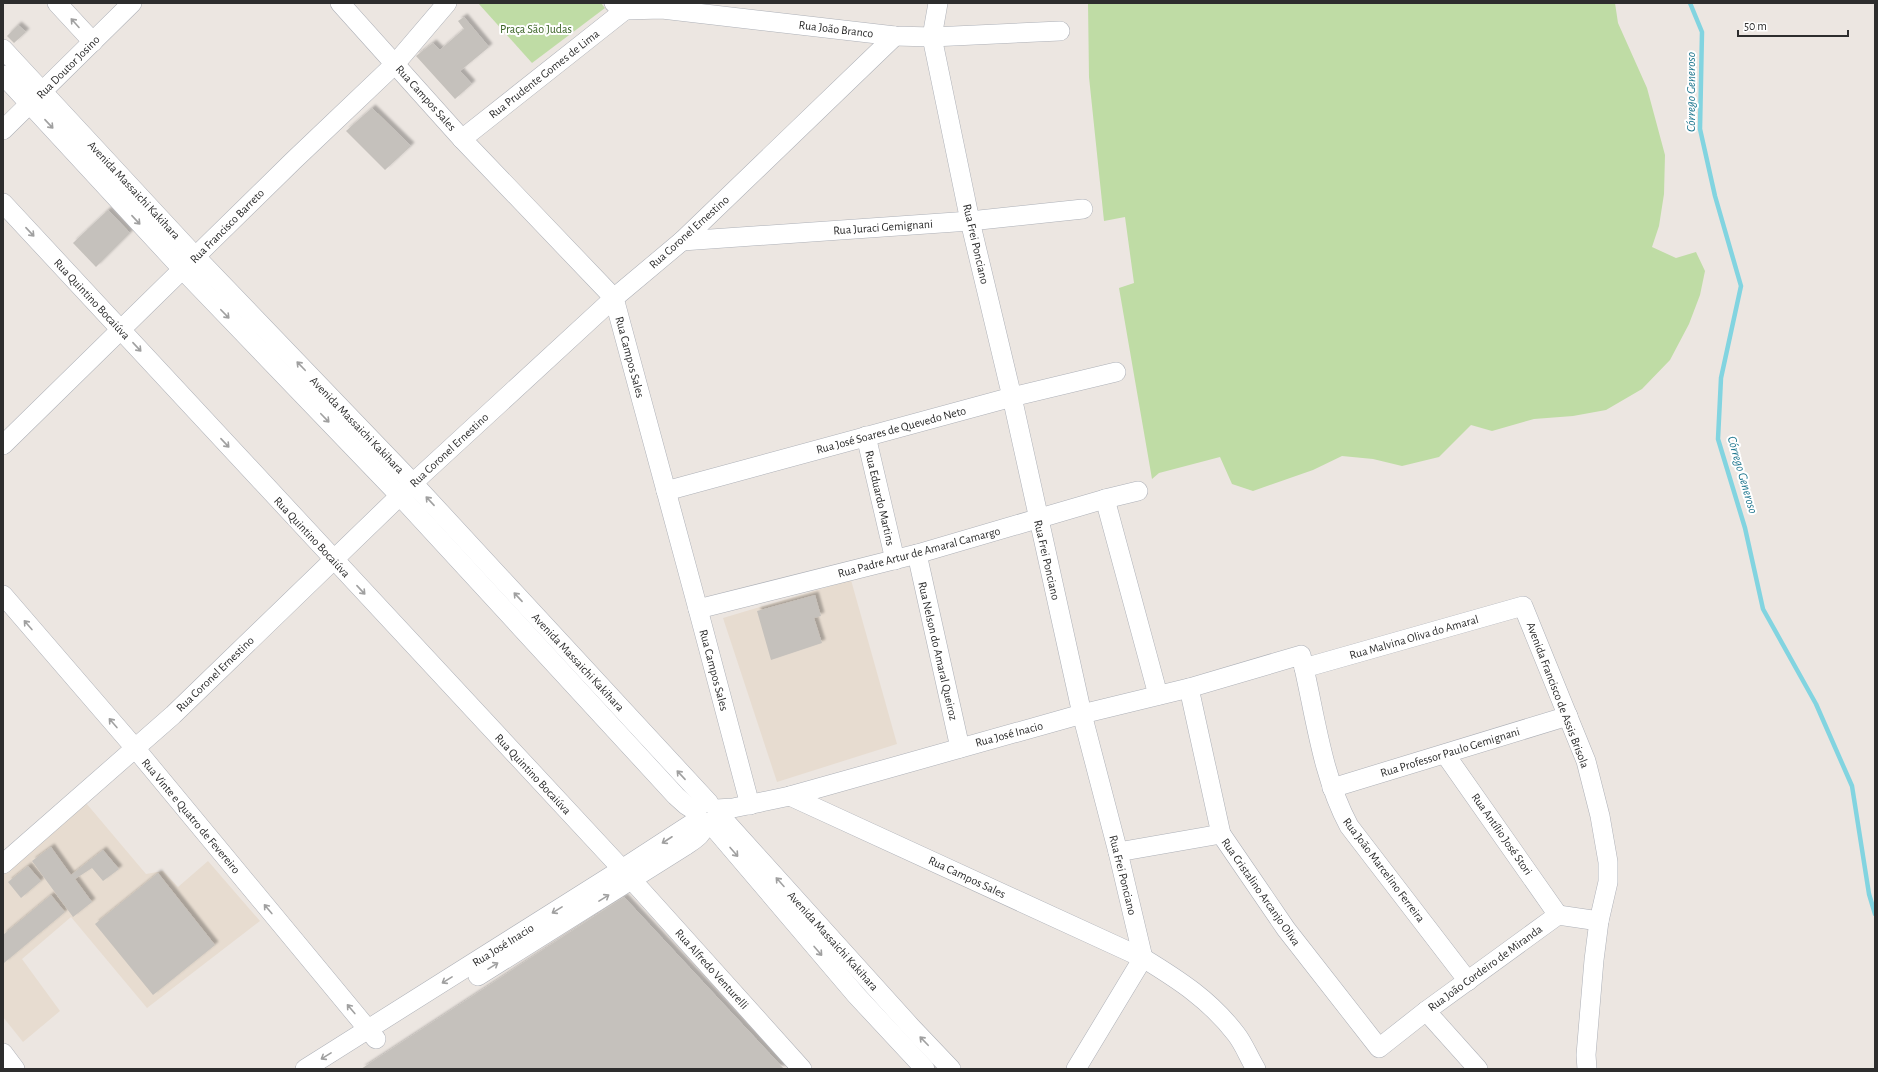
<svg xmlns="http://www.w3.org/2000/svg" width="1878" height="1072" font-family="'Alegreya Sans',sans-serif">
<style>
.education{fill:#e7dcd0}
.green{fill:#bfdca5}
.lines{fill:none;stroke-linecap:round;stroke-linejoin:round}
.stream{stroke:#82d4e0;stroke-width:4.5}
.building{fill:#c5c1bc;filter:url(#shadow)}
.minor-casing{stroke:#adb0b7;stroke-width:20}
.minor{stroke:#fff;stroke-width:19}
.oneway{stroke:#a0a0a0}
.labels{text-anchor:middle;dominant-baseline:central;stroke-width:4;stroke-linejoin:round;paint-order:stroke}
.park-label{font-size:12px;fill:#396224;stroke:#fff}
.street-label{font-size:12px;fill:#2d2d2d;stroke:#fff}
.water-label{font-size:13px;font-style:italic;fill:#1f768e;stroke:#fff}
</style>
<defs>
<filter id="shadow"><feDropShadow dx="3.5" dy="-3.5" stdDeviation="1" flood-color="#0004"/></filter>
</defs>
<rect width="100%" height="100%" fill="#ece6e1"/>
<g class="education">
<path d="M851 580 897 744 777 782 723 618Z"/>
<path d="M86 803 146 874 163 871 178 887 208 861 260 921 147 1008 71 917 22 959 60 1011 23 1042 3 1017V875Z"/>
</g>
<g class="green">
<path d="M478 3H601L605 8 532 63Z"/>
<path d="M1088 3H1615L1618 23 1647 88 1665 155 1664 194 1659 226 1652 247 1676 258 1696 252 1705 271 1700 295 1689 324 1670 360 1642 389 1606 410 1573 416 1534 419 1492 431 1471 425 1439 457 1402 466 1373 459 1342 456 1313 470 1253 491 1232 484 1220 457 1159 473 1152 479 1119 288 1134 283 1125 217 1104 221 1089 77Z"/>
</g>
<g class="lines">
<path class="stream" d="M1690 3 1702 32 1700 129 1715 196 1741 286 1721 378 1718 439 1745 528 1763 609 1816 704 1852 786 1869 894 1875 914"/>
</g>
<g class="building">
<path d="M464 17 489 47 460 71 472 84 455 99 416 56 433 43 440 50 464 29 458 21Z"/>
<path d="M18 25 26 32 14 43 7 36Z"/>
<path d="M372 108 411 146 385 170 346 131Z"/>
<path d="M108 210 130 233 96 267 73 243Z"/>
<path d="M815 595 821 616 814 618 822 643 771 660 757 611Z"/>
<path d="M51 847 71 875 103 850 119 869 103 881 92 868 75 879 92 902 73 917 32 861Z"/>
<path d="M28 866 41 881 21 898 8 882Z"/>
<path d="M158 873 215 945 153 995 95 924Z"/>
<path d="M51 895 65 912 4 963 3 935Z"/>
<path d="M624 897 784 1069H361Z"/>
</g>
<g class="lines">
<defs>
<g id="minor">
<path d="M57 3 93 42"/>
<path d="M340 3 462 139 614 298 698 609 750 805"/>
<path d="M614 3 625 10 662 9 895 36 932 37 1060 31"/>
<path d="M938 3 932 37 970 221 1012 397 1082 714 1118 852 1143 958"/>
<path d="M3 49 195 256 413 483 709 803"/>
<path d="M3 75 183 270 400 496 676 796 686 805 697 812"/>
<path d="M3 130 132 3"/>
<path d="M462 139 625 10"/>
<path d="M3 203 622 869 802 1069"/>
<path d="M682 241 970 221 1083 209"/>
<path d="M866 436 895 560"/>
<path d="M3 445 293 161 395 64 447 3"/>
<path d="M666 491 1012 397 1116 372"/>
<path d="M1105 499 1158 695"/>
<path d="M917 554 960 748"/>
<path d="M3 595 135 748 376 1039"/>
<path d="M698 609 917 554 1105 499 1138 491"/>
<path d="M1304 668 1523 606 1586 761 1600 816 1608 862V882L1599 921 1594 960 1586 1055 1587 1069"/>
<path d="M1189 688 1221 834 1286 929 1379 1048 1426 1011 1558 915 1599 921"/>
<path d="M1445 754 1558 915"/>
<path d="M1332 788 1568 716"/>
<path d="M790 796 1143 958C1179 980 1210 1000 1236 1034 1244 1044 1249 1058 1256 1069"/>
<path d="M717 809 733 808 790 796 1082 714 1189 688 1301 655C1315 712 1321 774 1349 826L1468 981"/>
<path d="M717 812 912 1028 951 1069"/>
<path d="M709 822 857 996 925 1069"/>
<path d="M1118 852 1221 834"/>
<path d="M3 864 173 715 413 483 614 298 682 241 895 36"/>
<path d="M478 976 685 846C694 840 705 834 705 822"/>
<path d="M1426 1011 1478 1069"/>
<path d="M3 1053 15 1069"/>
<path d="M305 1069 622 869 699 819"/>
<path d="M1076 1069 1143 958"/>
</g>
</defs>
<use href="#minor" class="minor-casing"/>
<use href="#minor" class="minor"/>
</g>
<defs><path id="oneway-shaft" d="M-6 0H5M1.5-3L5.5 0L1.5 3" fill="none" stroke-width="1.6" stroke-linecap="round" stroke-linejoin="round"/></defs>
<g class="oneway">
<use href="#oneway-shaft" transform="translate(75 23) rotate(-132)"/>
<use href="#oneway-shaft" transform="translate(49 124) rotate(47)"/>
<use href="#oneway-shaft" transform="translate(136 220) rotate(47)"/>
<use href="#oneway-shaft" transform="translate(30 232) rotate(47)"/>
<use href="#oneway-shaft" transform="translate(225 314) rotate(46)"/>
<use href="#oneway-shaft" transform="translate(137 347) rotate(47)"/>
<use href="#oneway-shaft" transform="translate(301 366) rotate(-134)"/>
<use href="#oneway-shaft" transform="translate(325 418) rotate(46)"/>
<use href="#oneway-shaft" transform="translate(225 443) rotate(47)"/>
<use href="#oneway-shaft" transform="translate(430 501) rotate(-133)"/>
<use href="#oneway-shaft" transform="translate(361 590) rotate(47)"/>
<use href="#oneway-shaft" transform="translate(518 597) rotate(-133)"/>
<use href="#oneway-shaft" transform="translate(28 625) rotate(-131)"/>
<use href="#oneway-shaft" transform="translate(113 723) rotate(-131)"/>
<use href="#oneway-shaft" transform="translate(681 775) rotate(-133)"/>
<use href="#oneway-shaft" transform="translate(667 840) rotate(147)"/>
<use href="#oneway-shaft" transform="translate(734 852) rotate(49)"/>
<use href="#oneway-shaft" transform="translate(780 882) rotate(-132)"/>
<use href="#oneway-shaft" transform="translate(604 898) rotate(-32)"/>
<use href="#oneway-shaft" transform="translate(268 909) rotate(-130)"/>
<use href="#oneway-shaft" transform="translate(557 910) rotate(148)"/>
<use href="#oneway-shaft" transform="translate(818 951) rotate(49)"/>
<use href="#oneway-shaft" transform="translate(493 966) rotate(-32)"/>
<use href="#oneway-shaft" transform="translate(447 980) rotate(148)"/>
<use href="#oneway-shaft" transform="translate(351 1009) rotate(-130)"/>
<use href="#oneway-shaft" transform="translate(924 1041) rotate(-134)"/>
<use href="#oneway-shaft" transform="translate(326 1056) rotate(148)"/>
</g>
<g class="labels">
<g class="park-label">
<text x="536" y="29">Praça São Judas</text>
</g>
<g class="street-label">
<text transform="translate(836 29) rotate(7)">Rua João Branco</text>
<text transform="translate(68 67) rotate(-45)">Rua Doutor Josino</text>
<text transform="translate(544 74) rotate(-38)">Rua Prudente Gomes de Lima</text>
<text transform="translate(426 98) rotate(48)">Rua Campos Sales</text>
<text transform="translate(134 190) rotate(47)">Avenida Massaichi Kakihara</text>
<text transform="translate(227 226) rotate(-45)">Rua Francisco Barreto</text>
<text transform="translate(883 227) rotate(-4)">Rua Juraci Gemignani</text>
<text transform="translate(689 232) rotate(-42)">Rua Coronel Ernestino</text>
<text transform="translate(976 244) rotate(77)">Rua Frei Ponciano</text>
<text transform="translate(92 299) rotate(47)">Rua Quintino Bocaiúva</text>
<text transform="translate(630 357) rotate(75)">Rua Campos Sales</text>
<text transform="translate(357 425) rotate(46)">Avenida Massaichi Kakihara</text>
<text transform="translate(891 430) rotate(-15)">Rua José Soares de Quevedo Neto</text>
<text transform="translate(449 450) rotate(-43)">Rua Coronel Ernestino</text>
<text transform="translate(880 498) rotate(77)">Rua Eduardo Martins</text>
<text transform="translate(312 537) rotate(47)">Rua Quintino Bocaiúva</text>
<text transform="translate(919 552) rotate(-15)">Rua Padre Artur de Amaral Camargo</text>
<text transform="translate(1047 560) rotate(77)">Rua Frei Ponciano</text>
<text transform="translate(1414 637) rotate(-16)">Rua Malvina Oliva do Amaral</text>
<text transform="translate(938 651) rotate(77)">Rua Nelson do Amaral Queiroz</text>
<text transform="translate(578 662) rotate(47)">Avenida Massaichi Kakihara</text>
<text transform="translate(714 670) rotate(75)">Rua Campos Sales</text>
<text transform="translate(215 674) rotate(-44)">Rua Coronel Ernestino</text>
<text transform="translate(1558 695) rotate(69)">Avenida Francisco de Assis Brisola</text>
<text transform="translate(1009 734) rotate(-15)">Rua José Inacio</text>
<text transform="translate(1450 752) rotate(-17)">Rua Professor Paulo Gemignani</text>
<text transform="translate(533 774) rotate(47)">Rua Quintino Bocaiúva</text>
<text transform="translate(191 816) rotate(50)">Rua Vinte e Quatro de Fevereiro</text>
<text transform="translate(1502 834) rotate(55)">Rua Antílio José Stori</text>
<text transform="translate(1384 870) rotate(53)">Rua João Marcelino Ferreira</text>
<text transform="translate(1123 875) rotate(76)">Rua Frei Ponciano</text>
<text transform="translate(967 877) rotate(25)">Rua Campos Sales</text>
<text transform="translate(1261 892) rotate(55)">Rua Cristalino Arcanjo Oliva</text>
<text transform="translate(833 941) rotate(48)">Avenida Massaichi Kakihara</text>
<text transform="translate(503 945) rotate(-32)">Rua José Inacio</text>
<text transform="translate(1485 968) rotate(-36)">Rua João Cordeiro de Miranda</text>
<text transform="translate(712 969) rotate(48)">Rua Alfredo Venturelli</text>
</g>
<g class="water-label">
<text transform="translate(1691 92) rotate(-90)">Córrego Generoso</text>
<text transform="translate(1742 475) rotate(74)">Córrego Generoso</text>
</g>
</g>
<rect width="1878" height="1072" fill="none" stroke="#2d2d2d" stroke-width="8"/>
<path d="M1738 30v6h110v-6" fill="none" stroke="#2d2d2d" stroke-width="2"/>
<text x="1744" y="30" font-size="12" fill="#2d2d2d" stroke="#ffffff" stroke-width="3" paint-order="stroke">50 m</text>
</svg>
